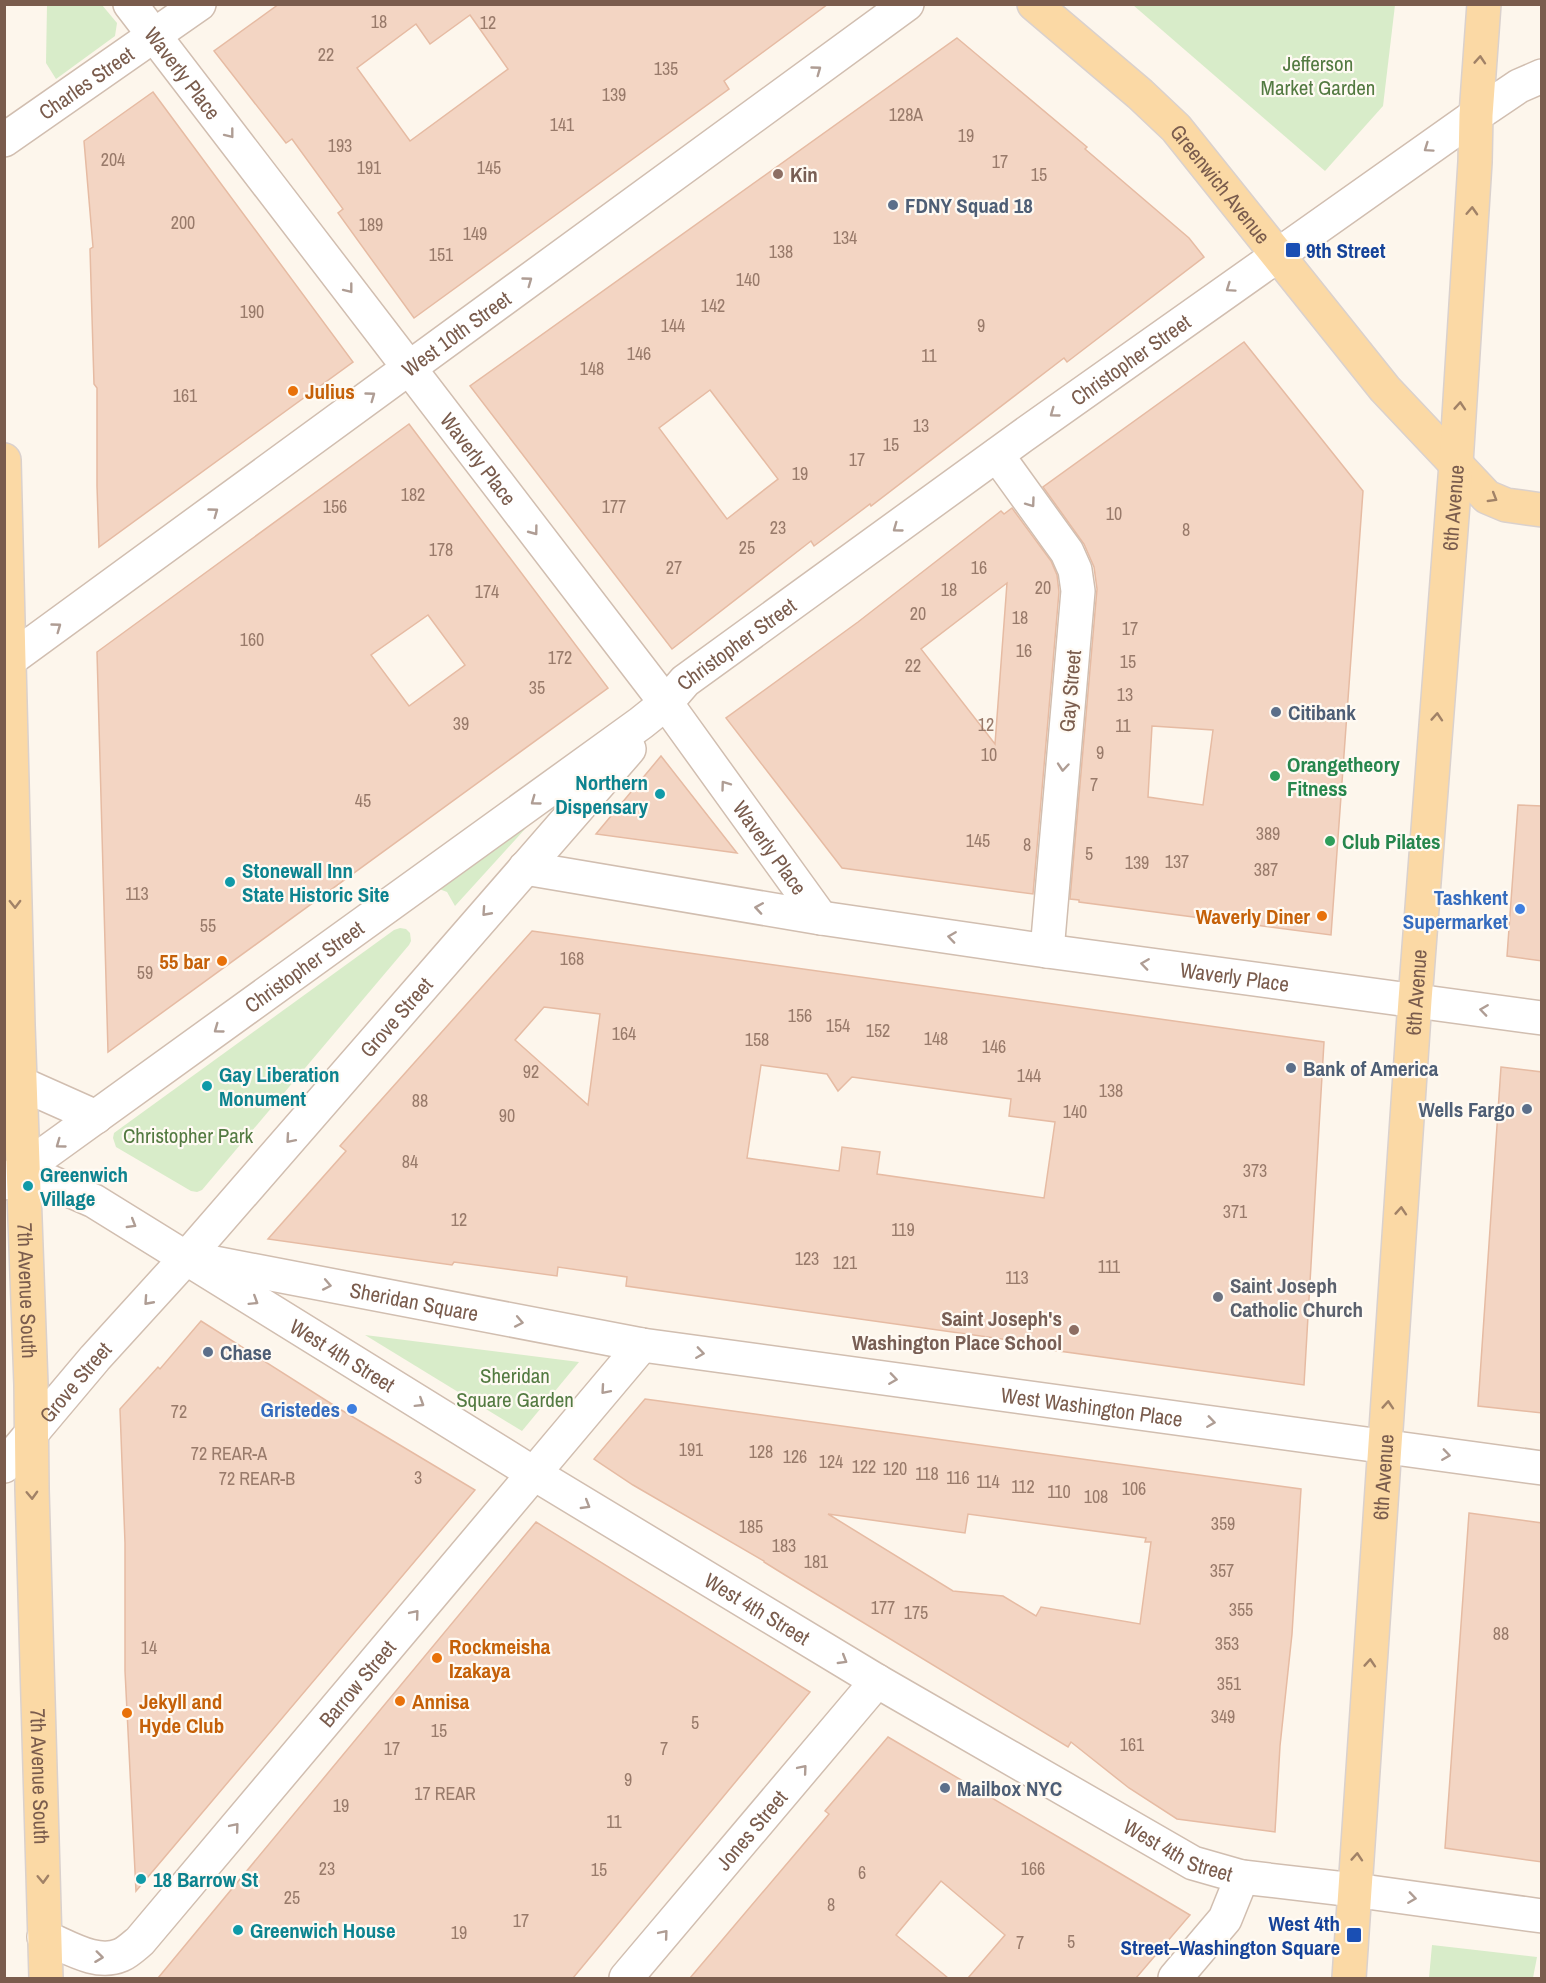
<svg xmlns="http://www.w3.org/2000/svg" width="1546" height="1983" font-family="'Archivo Narrow',sans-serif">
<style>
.green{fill:#d8ecc9}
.building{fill:#f3d5c3;stroke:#e6bba3;stroke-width:1.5;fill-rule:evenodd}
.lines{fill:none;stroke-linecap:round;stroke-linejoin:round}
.minor-casing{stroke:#d1beb0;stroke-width:36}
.major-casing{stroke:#dad1cd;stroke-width:36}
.minor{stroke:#fff;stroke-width:33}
.major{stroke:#fbd9a5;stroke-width:33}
.oneway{stroke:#a18267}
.oneway2{stroke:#af9d94}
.education-dot{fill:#8d6e63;stroke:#fffaf3;stroke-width:2}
.service-dot{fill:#5c6f8a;stroke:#fffaf3;stroke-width:2}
.transit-dot{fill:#1a4fb4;stroke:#fffaf3;stroke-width:2}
.food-dot{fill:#e8710a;stroke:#fffaf3;stroke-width:2}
.leisure-dot{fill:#2e9e5b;stroke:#fffaf3;stroke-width:2}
.culture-dot{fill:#0f9aa8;stroke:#fffaf3;stroke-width:2}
.shop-dot{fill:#3f7fe0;stroke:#fffaf3;stroke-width:2}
.worship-dot{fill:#6b7280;stroke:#fffaf3;stroke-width:2}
.labels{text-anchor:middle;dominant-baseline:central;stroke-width:4.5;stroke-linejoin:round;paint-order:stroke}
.number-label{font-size:18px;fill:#987a6a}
.park-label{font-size:21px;fill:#537a41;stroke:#fffaf3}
.street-label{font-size:21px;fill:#7a5c4d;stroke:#fffaf3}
.education-label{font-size:21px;font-weight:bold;fill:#785e54;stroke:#fffaf3;text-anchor:start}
.service-label{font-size:21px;font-weight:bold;fill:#4e5e75;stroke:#fffaf3;text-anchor:start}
.transit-label{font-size:21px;font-weight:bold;fill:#164399;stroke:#fffaf3;text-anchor:start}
.food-label{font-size:21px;font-weight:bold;fill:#c56008;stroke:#fffaf3;text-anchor:start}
.leisure-label{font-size:21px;font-weight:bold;fill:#27864d;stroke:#fffaf3;text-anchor:start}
.culture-label{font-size:21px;font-weight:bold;fill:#0d838f;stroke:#fffaf3;text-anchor:start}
.shop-label{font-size:21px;font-weight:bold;fill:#366cbe;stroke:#fffaf3;text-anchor:end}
.worship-label{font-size:21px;font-weight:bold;fill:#5b616d;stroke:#fffaf3;text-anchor:start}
</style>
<rect width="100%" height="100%" fill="#fdf6ec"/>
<g class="green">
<path d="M47 5H102L117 23 115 36 56 79 46 63Z"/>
<path d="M1133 5H1395L1383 106 1325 171Z"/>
<path d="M535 818 455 906 447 892 434 887Z"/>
<path d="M400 928 406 929 410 933 411 941 409 945 202 1190 197 1192 191 1191 116 1147 113 1138 114 1133 394 930Z"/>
<path d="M365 1335 579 1362 522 1431Z"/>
<path d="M1432 1945 1537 1957 1533 1978H1429Z"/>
</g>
<g class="building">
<path d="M279 4H828L724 81 729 89 414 318 338 213 343 209 292 139 286 143 214 51ZM470 15 508 69 410 141 357 68 416 24 430 44Z"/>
<path d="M957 38 1087 147 1085 149 1189 238 1204 257 1067 362 1064 358 871 506 870 504 814 546 811 541 672 649 470 386ZM710 390 778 479 727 519 659 428Z"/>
<path d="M153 92 353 362 99 547 97 486V388L94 384 90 249 93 247 84 141Z"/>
<path d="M1244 342 1363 491 1331 935 1079 902V900L1070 899 1097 589 1094 567 1084 544 1043 487ZM1152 726 1213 730 1203 805 1148 797Z"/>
<path d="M409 424 608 688 108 1052 97 652ZM428 615 465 665 409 706 371 655Z"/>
<path d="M1012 508 1051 561 1057 575 1059 592 1033 894 842 868 726 718 858 622 1001 511 1004 514ZM1007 583 995 744 921 649Z"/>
<path d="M661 756 737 853 596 834Z"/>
<path d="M1518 805 1542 806V961L1507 956Z"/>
<path d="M532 931 1324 1042 1304 1385 1030 1347V1343L626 1286 627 1277 558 1267 557 1276 454 1262 452 1265 268 1239 346 1151 340 1146ZM544 1007 600 1014 588 1105 515 1040ZM761 1065 827 1074 838 1091 852 1077 1011 1099 1009 1116 1055 1122 1044 1198 877 1174 880 1152 842 1147 839 1171 747 1158Z"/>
<path d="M1501 1067 1542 1072V1413L1478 1406Z"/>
<path d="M201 1321 338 1408 475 1490 136 1891 125 1671V1543L120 1409 158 1367 160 1369Z"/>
<path d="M645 1399 1301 1489 1292 1634 1280 1746 1275 1832 1177 1819 1129 1788 1071 1742 1068 1747 785 1575 764 1562V1561L633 1485 594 1459ZM828 1514 965 1533 968 1514 1146 1538 1145 1542H1151L1140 1624 1041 1607 1036 1616 1003 1596 953 1591Z"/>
<path d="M1469 1513 1542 1523V1862L1445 1848Z"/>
<path d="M536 1522 810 1692 573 1978H158Z"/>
<path d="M888 1737 1089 1855 1190 1915 1136 1978H968L1005 1935 941 1881 896 1935 948 1978H690L829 1814 825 1811Z"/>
</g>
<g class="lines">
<defs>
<g id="minor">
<path id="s1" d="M130 4 666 703 821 918"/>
<path id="s2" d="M4 140 199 4"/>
<path d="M997 455 1067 552 1075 570 1078 591 1047 951"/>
<path id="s3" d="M4 664 907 4"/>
<path id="s4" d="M525 868 821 918 1047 951 1542 1018"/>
<path d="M4 1076 96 1117"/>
<path id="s5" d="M23 1170 94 1201 533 1473 877 1681 1193 1863 1242 1877 1354 1890 1542 1916"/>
<path id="s6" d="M4 1183 641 723 666 703 685 681 1021 437 1476 115 1519 86 1542 76"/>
<path id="s7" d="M204 1261 642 1345 1542 1468"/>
<path id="s8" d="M4 1466 95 1358 187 1257 629 749"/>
<path id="s9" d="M44 1937C67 1946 96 1966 121 1955 128 1952 134 1946 140 1941L642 1345"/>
<path id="s10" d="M626 1978 877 1681"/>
<path d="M1175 1978 1225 1919 1242 1877"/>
</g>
<g id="major">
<path id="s11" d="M1034 4 1140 94 1176 128 1385 389 1487 497 1506 505 1542 510"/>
<path id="s12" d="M4 460 18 1025 31 1385 32 1489 46 1978"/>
<path id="s13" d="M1349 1978 1415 1000 1456 464 1475 162 1476 115 1484 4"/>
</g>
</defs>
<use href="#minor" class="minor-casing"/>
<use href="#major" class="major-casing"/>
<use href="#minor" class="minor"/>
<use href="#major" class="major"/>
</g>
<defs><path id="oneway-chevron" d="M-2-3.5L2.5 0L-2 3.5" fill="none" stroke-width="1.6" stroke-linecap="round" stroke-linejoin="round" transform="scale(1.5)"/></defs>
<g class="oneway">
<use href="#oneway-chevron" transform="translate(1480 60) rotate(-86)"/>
<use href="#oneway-chevron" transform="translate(1472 211) rotate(-87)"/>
<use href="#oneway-chevron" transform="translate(1460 406) rotate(-86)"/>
<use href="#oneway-chevron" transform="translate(1493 498) rotate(31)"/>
<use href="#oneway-chevron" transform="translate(1437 717) rotate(-86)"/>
<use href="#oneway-chevron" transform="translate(15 904) rotate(89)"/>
<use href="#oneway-chevron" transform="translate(1401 1211) rotate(-86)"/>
<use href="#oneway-chevron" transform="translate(1388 1405) rotate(-86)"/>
<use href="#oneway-chevron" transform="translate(32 1495) rotate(88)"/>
<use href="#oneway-chevron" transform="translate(1370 1663) rotate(-86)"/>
<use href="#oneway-chevron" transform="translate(1357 1857) rotate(-86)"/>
<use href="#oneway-chevron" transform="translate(43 1879) rotate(88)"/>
</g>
<g class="oneway2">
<use href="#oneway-chevron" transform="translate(817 70) rotate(-36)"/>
<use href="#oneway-chevron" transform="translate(230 134) rotate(52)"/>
<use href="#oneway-chevron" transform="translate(1428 148) rotate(145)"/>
<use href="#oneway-chevron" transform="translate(528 281) rotate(-36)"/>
<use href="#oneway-chevron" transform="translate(1230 288) rotate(145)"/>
<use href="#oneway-chevron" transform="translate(349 289) rotate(52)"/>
<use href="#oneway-chevron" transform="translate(371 396) rotate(-36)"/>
<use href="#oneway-chevron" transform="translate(1054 413) rotate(144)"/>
<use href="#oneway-chevron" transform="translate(1031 503) rotate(54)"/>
<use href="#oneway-chevron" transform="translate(214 512) rotate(-36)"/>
<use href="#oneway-chevron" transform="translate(897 528) rotate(144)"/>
<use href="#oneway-chevron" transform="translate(534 531) rotate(53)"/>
<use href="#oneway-chevron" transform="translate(57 627) rotate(-36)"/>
<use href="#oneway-chevron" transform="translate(1063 767) rotate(95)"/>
<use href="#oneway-chevron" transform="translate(725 785) rotate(-126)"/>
<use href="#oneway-chevron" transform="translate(535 801) rotate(144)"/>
<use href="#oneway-chevron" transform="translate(759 908) rotate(-171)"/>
<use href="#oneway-chevron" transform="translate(486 912) rotate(132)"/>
<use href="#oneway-chevron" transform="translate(952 937) rotate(-172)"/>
<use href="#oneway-chevron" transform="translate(1145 964) rotate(-172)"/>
<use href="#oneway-chevron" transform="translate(1484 1010) rotate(-172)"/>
<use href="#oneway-chevron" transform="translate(218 1029) rotate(144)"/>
<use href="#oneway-chevron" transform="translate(290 1139) rotate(131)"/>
<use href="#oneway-chevron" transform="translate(60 1144) rotate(144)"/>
<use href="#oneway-chevron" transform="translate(132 1224) rotate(31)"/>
<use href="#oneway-chevron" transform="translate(327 1285) rotate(11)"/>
<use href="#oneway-chevron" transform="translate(148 1301) rotate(132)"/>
<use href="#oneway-chevron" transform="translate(254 1301) rotate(32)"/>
<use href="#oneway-chevron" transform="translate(519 1322) rotate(11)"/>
<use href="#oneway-chevron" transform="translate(700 1353) rotate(8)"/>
<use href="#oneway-chevron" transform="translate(893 1379) rotate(8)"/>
<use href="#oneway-chevron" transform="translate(605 1390) rotate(131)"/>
<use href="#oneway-chevron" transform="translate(420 1403) rotate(32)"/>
<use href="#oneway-chevron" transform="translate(1211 1422) rotate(8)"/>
<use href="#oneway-chevron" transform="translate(1446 1455) rotate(8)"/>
<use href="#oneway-chevron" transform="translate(586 1505) rotate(31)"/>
<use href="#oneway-chevron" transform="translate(415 1614) rotate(-50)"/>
<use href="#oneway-chevron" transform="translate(843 1660) rotate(31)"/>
<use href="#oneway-chevron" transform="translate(803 1769) rotate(-50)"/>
<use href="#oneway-chevron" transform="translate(235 1827) rotate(-50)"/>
<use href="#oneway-chevron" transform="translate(1412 1898) rotate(8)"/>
<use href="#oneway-chevron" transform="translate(664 1934) rotate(-50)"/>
<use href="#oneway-chevron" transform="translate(99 1957) rotate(7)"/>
</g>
<g class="education-dot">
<circle cx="778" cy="174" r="6"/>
<circle cx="1074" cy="1330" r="6"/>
</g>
<g class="service-dot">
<circle cx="893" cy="205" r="6"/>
<circle cx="1276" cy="712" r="6"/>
<circle cx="1291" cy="1068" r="6"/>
<circle cx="1527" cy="1109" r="6"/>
<circle cx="208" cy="1352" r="6"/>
<circle cx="945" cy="1788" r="6"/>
</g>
<g class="transit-dot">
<rect x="1285" y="242" width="16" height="16" rx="3"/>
<rect x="1346" y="1927" width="16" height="16" rx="3"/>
</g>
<g class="food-dot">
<circle cx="293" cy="391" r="6"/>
<circle cx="1322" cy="916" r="6"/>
<circle cx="222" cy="961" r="6"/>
<circle cx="437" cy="1658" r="6"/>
<circle cx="400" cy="1701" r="6"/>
<circle cx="127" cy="1713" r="6"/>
</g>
<g class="leisure-dot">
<circle cx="1275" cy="776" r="6"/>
<circle cx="1330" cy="841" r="6"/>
</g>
<g class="culture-dot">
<circle cx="660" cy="794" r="6"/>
<circle cx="230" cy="882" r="6"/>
<circle cx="207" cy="1086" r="6"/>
<circle cx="28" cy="1186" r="6"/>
<circle cx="141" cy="1879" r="6"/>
<circle cx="238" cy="1930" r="6"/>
</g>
<g class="shop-dot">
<circle cx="1520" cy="909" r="6"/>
<circle cx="352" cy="1409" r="6"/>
</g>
<circle class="worship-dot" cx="1218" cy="1297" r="6"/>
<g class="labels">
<g class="number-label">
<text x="379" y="21">18</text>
<text x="488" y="22">12</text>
<text x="326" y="54">22</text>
<text x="666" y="68">135</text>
<text x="614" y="94">139</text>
<text x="906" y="114">128A</text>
<text x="562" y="124">141</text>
<text x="966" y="135">19</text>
<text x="340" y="145">193</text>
<text x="113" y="159">204</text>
<text x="1000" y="161">17</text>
<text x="369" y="167">191</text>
<text x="489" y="167">145</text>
<text x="1039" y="174">15</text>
<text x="183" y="222">200</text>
<text x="371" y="224">189</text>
<text x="475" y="233">149</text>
<text x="845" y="237">134</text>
<text x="781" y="251">138</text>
<text x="441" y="254">151</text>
<text x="748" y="279">140</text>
<text x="713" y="305">142</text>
<text x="252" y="311">190</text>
<text x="673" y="325">144</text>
<text x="981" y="325">9</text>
<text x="639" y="353">146</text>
<text x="929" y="355">11</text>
<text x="592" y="368">148</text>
<text x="185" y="395">161</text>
<text x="921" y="425">13</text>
<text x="891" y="444">15</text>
<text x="857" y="459">17</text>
<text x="800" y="473">19</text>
<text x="413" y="494">182</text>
<text x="335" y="506">156</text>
<text x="614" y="506">177</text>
<text x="1114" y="513">10</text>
<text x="778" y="527">23</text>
<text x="1186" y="529">8</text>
<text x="747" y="547">25</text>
<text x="441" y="549">178</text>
<text x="674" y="567">27</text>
<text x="979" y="567">16</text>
<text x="1043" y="587">20</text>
<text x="949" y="589">18</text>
<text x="487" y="591">174</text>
<text x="918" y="613">20</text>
<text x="1020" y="617">18</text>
<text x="1130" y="628">17</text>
<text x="252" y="639">160</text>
<text x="1024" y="650">16</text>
<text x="560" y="657">172</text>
<text x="1128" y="661">15</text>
<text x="913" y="665">22</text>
<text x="537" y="687">35</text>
<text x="1125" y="694">13</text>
<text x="461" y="723">39</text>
<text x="986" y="724">12</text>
<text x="1123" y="725">11</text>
<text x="1100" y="752">9</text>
<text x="989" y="754">10</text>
<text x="1094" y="784">7</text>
<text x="363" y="800">45</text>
<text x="1268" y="833">389</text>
<text x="978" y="840">145</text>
<text x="1027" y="844">8</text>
<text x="1089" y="853">5</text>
<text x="1177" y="861">137</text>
<text x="1137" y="862">139</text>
<text x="1266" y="869">387</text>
<text x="137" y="893">113</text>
<text x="208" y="925">55</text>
<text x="572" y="958">168</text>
<text x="145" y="972">59</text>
<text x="800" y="1015">156</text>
<text x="838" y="1025">154</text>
<text x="878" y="1030">152</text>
<text x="624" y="1033">164</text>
<text x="936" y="1038">148</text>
<text x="757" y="1039">158</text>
<text x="994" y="1046">146</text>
<text x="531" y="1071">92</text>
<text x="1029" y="1075">144</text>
<text x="1111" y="1090">138</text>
<text x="420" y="1100">88</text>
<text x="1075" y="1111">140</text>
<text x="507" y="1115">90</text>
<text x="410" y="1161">84</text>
<text x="1255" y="1170">373</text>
<text x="1235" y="1211">371</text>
<text x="459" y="1219">12</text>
<text x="903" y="1229">119</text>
<text x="807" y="1258">123</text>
<text x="845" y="1262">121</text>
<text x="1109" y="1266">111</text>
<text x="1017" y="1277">113</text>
<text x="179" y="1411">72</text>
<text x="691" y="1449">191</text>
<text x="761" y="1451">128</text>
<text x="229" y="1453">72 REAR-A</text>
<text x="795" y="1456">126</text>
<text x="831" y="1461">124</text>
<text x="864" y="1466">122</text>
<text x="895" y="1468">120</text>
<text x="927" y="1473">118</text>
<text x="418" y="1477">3</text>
<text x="958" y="1477">116</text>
<text x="257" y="1478">72 REAR-B</text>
<text x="988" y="1481">114</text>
<text x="1023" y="1486">112</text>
<text x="1134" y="1488">106</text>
<text x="1059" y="1491">110</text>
<text x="1096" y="1496">108</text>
<text x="1223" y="1523">359</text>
<text x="751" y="1526">185</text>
<text x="784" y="1545">183</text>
<text x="816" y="1561">181</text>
<text x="1222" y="1570">357</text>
<text x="883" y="1607">177</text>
<text x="1241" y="1609">355</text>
<text x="916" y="1612">175</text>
<text x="1501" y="1633">88</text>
<text x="1227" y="1643">353</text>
<text x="149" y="1647">14</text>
<text x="1229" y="1683">351</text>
<text x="1223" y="1716">349</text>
<text x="695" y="1722">5</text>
<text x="439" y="1730">15</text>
<text x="1132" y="1744">161</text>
<text x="392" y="1748">17</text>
<text x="664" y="1748">7</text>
<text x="628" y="1779">9</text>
<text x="445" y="1793">17 REAR</text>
<text x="341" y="1805">19</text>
<text x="614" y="1821">11</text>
<text x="327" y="1868">23</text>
<text x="1033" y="1868">166</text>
<text x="599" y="1869">15</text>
<text x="862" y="1872">6</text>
<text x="292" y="1897">25</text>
<text x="831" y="1904">8</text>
<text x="521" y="1920">17</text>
<text x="459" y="1932">19</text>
<text x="1071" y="1941">5</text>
<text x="1020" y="1942">7</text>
</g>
<g class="park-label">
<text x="1318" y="63">Jefferson<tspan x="1318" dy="24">Market Garden</tspan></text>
<text x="188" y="1135">Christopher Park</text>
<text x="515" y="1375">Sheridan<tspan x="515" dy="24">Square Garden</tspan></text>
</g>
<g class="street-label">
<text stroke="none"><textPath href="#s1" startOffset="87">Waverly Place</textPath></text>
<text stroke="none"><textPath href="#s2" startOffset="100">Charles Street</textPath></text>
<text stroke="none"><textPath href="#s11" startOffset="260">Greenwich Avenue</textPath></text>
<text stroke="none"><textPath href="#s3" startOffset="560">West 10th Street</textPath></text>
<text stroke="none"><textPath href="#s6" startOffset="1396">Christopher Street</textPath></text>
<text stroke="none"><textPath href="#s1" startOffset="573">Waverly Place</textPath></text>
<text stroke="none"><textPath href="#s13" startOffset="1474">6th Avenue</textPath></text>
<text stroke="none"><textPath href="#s6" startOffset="910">Christopher Street</textPath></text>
<text transform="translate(1070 691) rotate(-85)">Gay Street</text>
<text stroke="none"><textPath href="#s1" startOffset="1059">Waverly Place</textPath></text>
<text stroke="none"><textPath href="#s6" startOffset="370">Christopher Street</textPath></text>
<text stroke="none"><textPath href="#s4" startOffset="718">Waverly Place</textPath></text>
<text stroke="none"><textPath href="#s13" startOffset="988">6th Avenue</textPath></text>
<text stroke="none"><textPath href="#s8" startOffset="596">Grove Street</textPath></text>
<text stroke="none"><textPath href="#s12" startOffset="831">7th Avenue South</textPath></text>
<text stroke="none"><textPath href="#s7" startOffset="214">Sheridan Square</textPath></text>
<text stroke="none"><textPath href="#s5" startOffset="370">West 4th Street</textPath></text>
<text stroke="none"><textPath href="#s8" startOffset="110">Grove Street</textPath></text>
<text stroke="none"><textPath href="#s7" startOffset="900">West Washington Place</textPath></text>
<text stroke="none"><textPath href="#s13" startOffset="502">6th Avenue</textPath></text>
<text stroke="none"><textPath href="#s5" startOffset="856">West 4th Street</textPath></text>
<text stroke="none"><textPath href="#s9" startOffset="442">Barrow Street</textPath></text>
<text stroke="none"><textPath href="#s12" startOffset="1317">7th Avenue South</textPath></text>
<text stroke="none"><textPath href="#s10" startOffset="194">Jones Street</textPath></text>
<text stroke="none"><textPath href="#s5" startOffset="1342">West 4th Street</textPath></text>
</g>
<g class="education-label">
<text x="790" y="174">Kin</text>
<text x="1062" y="1318" text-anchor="end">Saint Joseph's<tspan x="1062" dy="24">Washington Place School</tspan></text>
</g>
<g class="service-label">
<text x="905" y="205">FDNY Squad 18</text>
<text x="1288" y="712">Citibank</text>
<text x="1303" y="1068">Bank of America</text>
<text x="1515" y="1109" text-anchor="end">Wells Fargo</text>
<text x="220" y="1352">Chase</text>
<text x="957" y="1788">Mailbox NYC</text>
</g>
<g class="transit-label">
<text x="1306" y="250">9th Street</text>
<text x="1340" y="1923" text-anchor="end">West 4th<tspan x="1340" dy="24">Street–Washington Square</tspan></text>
</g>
<g class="food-label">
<text x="305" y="391">Julius</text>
<text x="1310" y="916" text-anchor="end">Waverly Diner</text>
<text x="210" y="961" text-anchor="end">55 bar</text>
<text x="449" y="1646">Rockmeisha<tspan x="449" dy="24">Izakaya</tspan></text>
<text x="139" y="1701">Jekyll and<tspan x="139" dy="24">Hyde Club</tspan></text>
<text x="412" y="1701">Annisa</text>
</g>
<g class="leisure-label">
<text x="1287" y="764">Orangetheory<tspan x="1287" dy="24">Fitness</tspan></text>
<text x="1342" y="841">Club Pilates</text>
</g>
<g class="culture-label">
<text x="648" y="782" text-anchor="end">Northern<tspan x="648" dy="24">Dispensary</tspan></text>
<text x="242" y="870">Stonewall Inn<tspan x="242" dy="24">State Historic Site</tspan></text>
<text x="219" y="1074">Gay Liberation<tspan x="219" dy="24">Monument</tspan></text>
<text x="40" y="1174">Greenwich<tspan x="40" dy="24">Village</tspan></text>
<text x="153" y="1879">18 Barrow St</text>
<text x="250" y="1930">Greenwich House</text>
</g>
<g class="shop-label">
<text x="1508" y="897">Tashkent<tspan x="1508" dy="24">Supermarket</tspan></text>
<text x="340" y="1409">Gristedes</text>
</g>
<g class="worship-label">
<text x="1230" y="1285">Saint Joseph<tspan x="1230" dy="24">Catholic Church</tspan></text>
</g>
</g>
<rect width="1546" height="1983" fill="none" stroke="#7a5c4d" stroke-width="12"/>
</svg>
